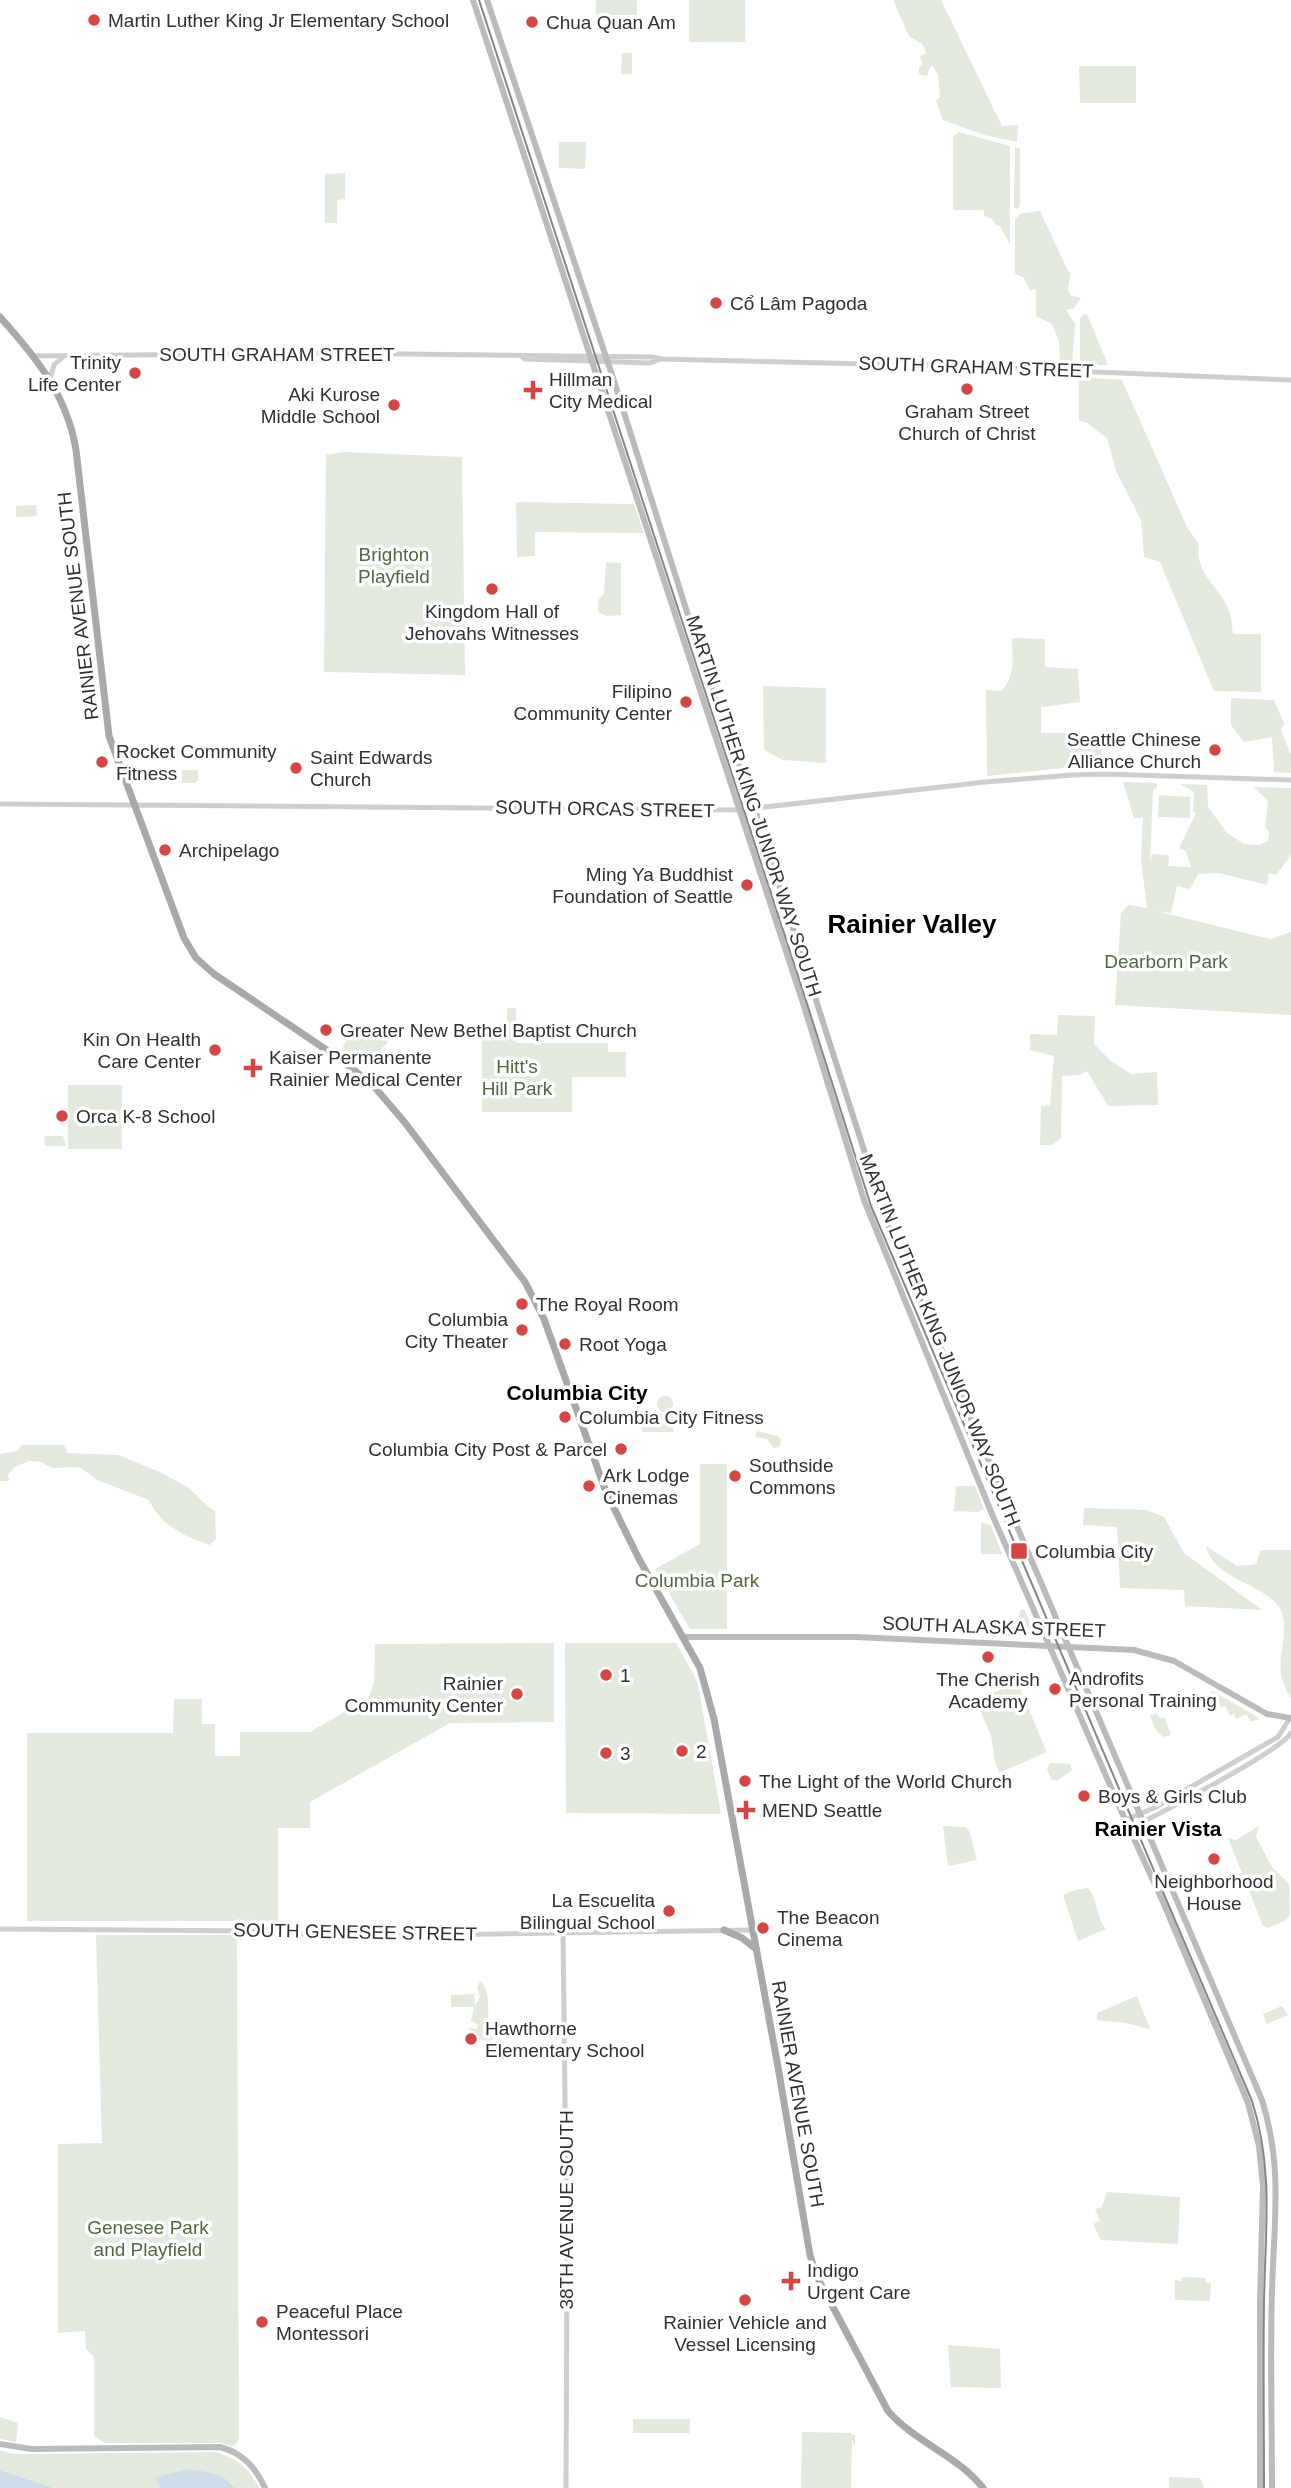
<svg xmlns="http://www.w3.org/2000/svg" width="1291" height="2488" font-family="Helvetica,sans-serif">
<style>
.green{fill:#e3e9dd}
.water{fill:#ceddea}
.lines{fill:none;stroke-linecap:round;stroke-linejoin:round}
.tertiary{stroke:#cecece;stroke-width:5}
.secondary{stroke:#bbb;stroke-width:6}
.primary{stroke:#a9a9a9;stroke-width:7}
.tram{stroke:#868686;stroke-width:2}
.poi-dot{fill:#d74543;stroke:#fff;stroke-width:2.5}
.labels{text-anchor:middle;dominant-baseline:central;stroke-width:7;stroke-linejoin:round;paint-order:stroke}
.poi-label{font-size:19px;fill:#313131;stroke:#fff;text-anchor:start}
.street-label{font-size:19px;fill:#313131;stroke:#fff}
.park-label{font-size:19px;fill:#516941;stroke:#fff}
.neighbourhood-label{font-size:21px;font-weight:bold;fill:#000;stroke:#fff}
.district-label{font-size:26px;font-weight:bold;fill:#000;stroke:#fff}
</style>
<rect width="100%" height="100%" fill="#fff"/>
<g class="green">
<rect x="596" y="0" width="41" height="15"/>
<rect x="689" y="0" width="56" height="42"/>
<path d="M893 0H941L1002 126 1018 125 1017 142 984 135 943 120 936 101 940 97 938 75 933 66 930 67 927 76 919 74V67L923 64 920 56 927 53 922 44 909 36Z"/>
<path d="M622 53H632V74H621Z"/>
<path d="M1079 66H1136V103H1080Z"/>
<path d="M959 132 1010 146V244L1000 226 996 225 992 219 984 216V210H953V136Z"/>
<path d="M559 142H586L585 169 559 168Z"/>
<path d="M1015 147 1020 149V206L1017 209 1014 207Z"/>
<path d="M345 173V199L337 200V223H325V174Z"/>
<path d="M1040 211 1068 271 1071 272 1068 289 1070 295 1081 298 1074 308 1066 310 1075 324 1072 364 1060 363 1059 341 1052 324 1036 316V290H1030L1024 278 1015 274V220L1020 214Z"/>
<path d="M1087 314 1108 365H1080V319L1083 315Z"/>
<path d="M1079 377 1122 380 1187 527 1199 544C1194 575 1220 586 1229 611 1232 617 1232 627 1233 634H1261V692L1214 691 1160 562 1144 557 1141 520 1116 471 1107 438 1086 422 1079 421Z"/>
<path d="M343 452 462 457 465 675 324 672 326 455Z"/>
<path d="M516 502 634 504 644 533 535 532V556L517 557Z"/>
<path d="M36 505 37 516 16 517V506Z"/>
<path d="M606 562 621 563V615L607 616 598 612V600L604 594Z"/>
<path d="M1012 638 1045 639V667L1078 669 1080 702 1041 707V733H1101V764L987 776 986 690 1001 691C1016 677 1012 657 1012 638Z"/>
<path d="M763 686 826 688V763L783 760 764 750Z"/>
<path d="M1231 698 1274 700 1284 723 1281 730 1291 755V773L1274 772 1272 737 1244 742 1231 725Z"/>
<path d="M182 770H198V780L195 783H182Z"/>
<path d="M1123 782 1157 783V787L1153 790 1150 865 1152 854 1169 855 1168 866 1191 867 1186 851 1179 848 1196 813 1193 812 1194 792 1180 784 1207 785 1208 807 1227 833 1244 844 1259 845 1268 841 1269 832 1265 827 1268 801 1254 787 1291 788V855L1276 875 1269 873 1267 885 1218 873 1198 874 1190 889 1177 886 1171 913 1156 911 1270 939 1291 932V1015L1115 1005 1121 913 1129 905 1147 908 1141 861 1143 818H1134Z"/>
<path d="M1159 795 1190 797V818L1158 817Z"/>
<path d="M507 1008H516V1043H608V1052H626V1077H572V1112H482V1035H507Z"/>
<path d="M1058 1015 1095 1016 1094 1044 1111 1061 1131 1074 1157 1072 1158 1105 1108 1106 1087 1071 1079 1075 1062 1076 1061 1138 1052 1145H1040L1041 1106 1050 1105 1054 1056 1030 1050V1034L1057 1035Z"/>
<path d="M347 1038H384L388 1042 367 1064 342 1050Z"/>
<rect x="68" y="1085" width="54" height="64"/>
<path d="M44 1136H63L66 1146H45Z"/>
<circle cx="665" cy="1404" r="8"/>
<path d="M642 1414H674L673 1432H642Z"/>
<path d="M757 1431 778 1436 781 1440 780 1447 774 1448 767 1439 755 1437Z"/>
<path d="M22 1445H64L68 1453 118 1455 160 1472 189 1488 206 1505 215 1511 216 1539 210 1545C185 1537 160 1525 149 1500L97 1480 80 1467 52 1468 41 1462 29 1461 15 1467 8 1474 9 1481H0V1454L17 1451Z"/>
<path d="M700 1464H727V1629H690L655 1569 700 1544Z"/>
<path d="M956 1486H975L984 1509 978 1512 954 1511Z"/>
<path d="M1084 1508 1147 1510 1164 1517 1184 1553 1262 1610 1185 1606 1184 1590 1120 1588 1117 1527 1083 1525Z"/>
<path d="M981 1523 991 1525 1002 1554H981Z"/>
<path d="M1206 1546 1237 1566 1256 1564 1261 1550H1291V1699C1288 1693 1284 1686 1282 1679 1276 1657 1291 1629 1280 1608 1262 1582 1212 1579 1206 1546Z"/>
<path d="M1021 1609 1025 1610 1032 1628 1028 1636 1018 1635V1619Z"/>
<path d="M554 1643V1722L450 1723 310 1802V1828H278V1921H27V1733H173L174 1699H202V1724H215V1756H240V1732H310L368 1698 374 1683 375 1644Z"/>
<path d="M565 1643H676L693 1673 698 1685 721 1814 566 1813Z"/>
<path d="M1017 1682 1046 1750 1045 1753 999 1773 995 1762 991 1735 976 1701Z"/>
<path d="M1211 1690 1259 1718V1719L1251 1722 1246 1714 1236 1719 1234 1714 1230 1716 1225 1706 1221 1707 1218 1700 1213 1701Z"/>
<path d="M1156 1713 1160 1718H1165L1171 1735 1163 1737 1156 1730 1150 1716Z"/>
<path d="M1050 1763 1070 1764 1072 1770 1058 1780H1052L1047 1770Z"/>
<path d="M943 1826 965 1827 969 1830 977 1860 948 1866Z"/>
<path d="M1259 1826 1256 1837 1272 1867 1289 1884 1290 1915 1285 1921 1268 1928 1263 1926 1228 1838 1236 1840Z"/>
<path d="M1088 1888C1098 1899 1096 1918 1106 1929L1078 1941 1063 1895 1075 1890Z"/>
<path d="M96 1935H237L239 2438 236 2444 232 2446 220 2443H105L94 2436V2357L86 2349 85 2331 58 2333V2144L102 2143Z"/>
<path d="M480 1981C491 1992 487 2007 489 2022 489 2028 492 2034 493 2039L490 2042 478 2039 470 2030 469 2028 476 2029 479 2025 471 2021 474 2007H451V1995L474 1994 475 2006 480 1997 477 1987Z"/>
<path d="M1137 1996 1150 2029 1126 2023 1097 2020V2013Z"/>
<path d="M1282 2006 1288 2015 1267 2024 1263 2014Z"/>
<path d="M1107 2192 1180 2197 1178 2244 1101 2240 1093 2224 1100 2221 1095 2209 1102 2207Z"/>
<path d="M1182 2277 1206 2278V2283H1211L1210 2301 1175 2300V2280L1182 2281Z"/>
<path d="M948 2345 1000 2349 1001 2388 951 2387Z"/>
<path d="M0 2417 18 2423 16 2442 0 2439Z"/>
<rect x="633" y="2419" width="57" height="14"/>
<path d="M802 2432 852 2433V2435H855V2446L852 2440 851 2488H801Z"/>
<path d="M0 2450 13 2454 216 2452C237 2459 250 2468 259 2488H235L231 2482 154 2479 160 2488H54L0 2470Z"/>
<path d="M1169 2477 1200 2478 1204 2488H1169Z"/>
</g>
<g class="water">
<path d="M187 2469C203 2471 225 2473 235 2488H160L154 2478Z"/>
<path d="M0 2470 54 2488H0Z"/>
</g>
<g class="lines">
<g class="tertiary">
<path d="M34 356 320 353 652 357 661 359 952 366 1291 380"/>
<path d="M521 356 525 359 650 363 661 359"/>
<path d="M50 379 54 365 64 356"/>
<path d="M0 804 739 810 985 782 1073 775 1105 774 1291 780"/>
<path d="M1125 1820 1154 1808 1278 1737 1290 1718"/>
<path d="M1129 1829C1155 1816 1281 1751 1291 1733"/>
<path d="M0 1929 269 1931 328 1936H367L752 1930"/>
<path d="M563 1932 567 2266 566 2488"/>
</g>
<g class="secondary">
<path d="M473 0 803 1003 864 1200 992 1514 1123 1815 1163 1902 1248 2103 1259 2146 1263 2186 1260 2303V2488"/>
<path d="M487 0 615 384 699 650 758 819 887 1222 1262 2100C1283 2167 1274 2222 1272 2290 1270 2356 1272 2422 1272 2488"/>
<path d="M682 1637H856L1134 1650 1174 1661 1267 1714 1291 1718"/>
<path d="M0 2444 31 2449 220 2447C243 2453 255 2467 265 2488"/>
</g>
<g class="primary">
<path d="M0 317C36 357 67 395 76 450L109 736 184 938 196 958 214 974 337 1057 372 1084 406 1124 525 1282 544 1319 606 1492 639 1559 700 1668 714 1719 778 2067 810 2255 816 2275 888 2411C915 2442 958 2456 983 2488"/>
<path d="M724 1930 742 1938 756 1949"/>
</g>
<path class="tram" d="M479 0 803 991 871 1206 1252 2101C1274 2170 1265 2232 1264 2302 1263 2364 1264 2426 1264 2488"/>
</g>
<g class="poi-dot">
<circle cx="94" cy="20" r="7"/>
<circle cx="532" cy="22" r="7"/>
<circle cx="716" cy="303" r="7"/>
<circle cx="135" cy="373" r="7"/>
<circle cx="967" cy="389" r="7"/>
<path d="M529.5 379.5h7v7h7v7h-7v7h-7v-7h-7v-7h7z"/>
<circle cx="394" cy="405" r="7"/>
<circle cx="492" cy="589" r="7"/>
<circle cx="686" cy="702" r="7"/>
<circle cx="1215" cy="750" r="7"/>
<circle cx="102" cy="762" r="7"/>
<circle cx="296" cy="768" r="7"/>
<circle cx="165" cy="850" r="7"/>
<circle cx="747" cy="885" r="7"/>
<circle cx="326" cy="1030" r="7"/>
<circle cx="215" cy="1050" r="7"/>
<path d="M249.5 1057.5h7v7h7v7h-7v7h-7v-7h-7v-7h7z"/>
<circle cx="62" cy="1116" r="7"/>
<circle cx="522" cy="1304" r="7"/>
<circle cx="522" cy="1330" r="7"/>
<circle cx="565" cy="1344" r="7"/>
<circle cx="565" cy="1417" r="7"/>
<circle cx="621" cy="1449" r="7"/>
<circle cx="735" cy="1476" r="7"/>
<circle cx="589" cy="1486" r="7"/>
<rect x="1010" y="1542" width="18" height="18" rx="3.5"/>
<circle cx="988" cy="1657" r="7"/>
<circle cx="606" cy="1675" r="7"/>
<circle cx="1055" cy="1689" r="7"/>
<circle cx="517" cy="1694" r="7"/>
<circle cx="682" cy="1751" r="7"/>
<circle cx="606" cy="1753" r="7"/>
<circle cx="745" cy="1781" r="7"/>
<circle cx="1084" cy="1796" r="7"/>
<path d="M742.5 1799.5h7v7h7v7h-7v7h-7v-7h-7v-7h7z"/>
<circle cx="1214" cy="1859" r="7"/>
<circle cx="669" cy="1911" r="7"/>
<circle cx="763" cy="1928" r="7"/>
<circle cx="471" cy="2039" r="7"/>
<path d="M787.5 2270.5h7v7h7v7h-7v7h-7v-7h-7v-7h7z"/>
<circle cx="745" cy="2300" r="7"/>
<circle cx="262" cy="2322" r="7"/>
</g>
<g class="labels">
<g class="poi-label">
<text x="108" y="20">Martin Luther King Jr Elementary School</text>
<text x="546" y="22">Chua Quan Am</text>
<text x="730" y="303">Cổ Lâm Pagoda</text>
<text x="121" y="362" text-anchor="end">Trinity<tspan x="121" dy="22">Life Center</tspan></text>
<text x="549" y="379">Hillman<tspan x="549" dy="22">City Medical</tspan></text>
<text x="380" y="394" text-anchor="end">Aki Kurose<tspan x="380" dy="22">Middle School</tspan></text>
<text x="967" y="411" text-anchor="middle">Graham Street<tspan x="967" dy="22">Church of Christ</tspan></text>
<text x="492" y="611" text-anchor="middle">Kingdom Hall of<tspan x="492" dy="22">Jehovahs Witnesses</tspan></text>
<text x="672" y="691" text-anchor="end">Filipino<tspan x="672" dy="22">Community Center</tspan></text>
<text x="1201" y="739" text-anchor="end">Seattle Chinese<tspan x="1201" dy="22">Alliance Church</tspan></text>
<text x="116" y="751">Rocket Community<tspan x="116" dy="22">Fitness</tspan></text>
<text x="310" y="757">Saint Edwards<tspan x="310" dy="22">Church</tspan></text>
<text x="179" y="850">Archipelago</text>
<text x="733" y="874" text-anchor="end">Ming Ya Buddhist<tspan x="733" dy="22">Foundation of Seattle</tspan></text>
<text x="340" y="1030">Greater New Bethel Baptist Church</text>
<text x="201" y="1039" text-anchor="end">Kin On Health<tspan x="201" dy="22">Care Center</tspan></text>
<text x="269" y="1057">Kaiser Permanente<tspan x="269" dy="22">Rainier Medical Center</tspan></text>
<text x="76" y="1116">Orca K-8 School</text>
<text x="536" y="1304">The Royal Room</text>
<text x="508" y="1319" text-anchor="end">Columbia<tspan x="508" dy="22">City Theater</tspan></text>
<text x="579" y="1344">Root Yoga</text>
<text x="579" y="1417">Columbia City Fitness</text>
<text x="607" y="1449" text-anchor="end">Columbia City Post &amp; Parcel</text>
<text x="749" y="1465">Southside<tspan x="749" dy="22">Commons</tspan></text>
<text x="603" y="1475">Ark Lodge<tspan x="603" dy="22">Cinemas</tspan></text>
<text x="1035" y="1551">Columbia City</text>
<text x="620" y="1675">1</text>
<text x="1069" y="1678">Androfits<tspan x="1069" dy="22">Personal Training</tspan></text>
<text x="988" y="1679" text-anchor="middle">The Cherish<tspan x="988" dy="22">Academy</tspan></text>
<text x="503" y="1683" text-anchor="end">Rainier<tspan x="503" dy="22">Community Center</tspan></text>
<text x="696" y="1751">2</text>
<text x="620" y="1753">3</text>
<text x="759" y="1781">The Light of the World Church</text>
<text x="1098" y="1796">Boys &amp; Girls Club</text>
<text x="762" y="1810">MEND Seattle</text>
<text x="1214" y="1881" text-anchor="middle">Neighborhood<tspan x="1214" dy="22">House</tspan></text>
<text x="655" y="1900" text-anchor="end">La Escuelita<tspan x="655" dy="22">Bilingual School</tspan></text>
<text x="777" y="1917">The Beacon<tspan x="777" dy="22">Cinema</tspan></text>
<text x="485" y="2028">Hawthorne<tspan x="485" dy="22">Elementary School</tspan></text>
<text x="807" y="2270">Indigo<tspan x="807" dy="22">Urgent Care</tspan></text>
<text x="276" y="2311">Peaceful Place<tspan x="276" dy="22">Montessori</tspan></text>
<text x="745" y="2322" text-anchor="middle">Rainier Vehicle and<tspan x="745" dy="22">Vessel Licensing</tspan></text>
</g>
<g class="street-label">
<text x="277" y="354">SOUTH GRAHAM STREET</text>
<text transform="translate(976 367) rotate(2)">SOUTH GRAHAM STREET</text>
<text transform="translate(78 606) rotate(-97)">RAINIER AVENUE SOUTH</text>
<text transform="translate(754 806) rotate(72)">MARTIN LUTHER KING JUNIOR WAY SOUTH</text>
<text transform="translate(605 809) rotate(1)">SOUTH ORCAS STREET</text>
<text transform="translate(940 1340) rotate(68)">MARTIN LUTHER KING JUNIOR WAY SOUTH</text>
<text transform="translate(994 1627) rotate(2)">SOUTH ALASKA STREET</text>
<text transform="translate(355 1932) rotate(1)">SOUTH GENESEE STREET</text>
<text transform="translate(798 2094) rotate(80)">RAINIER AVENUE SOUTH</text>
<text transform="translate(566 2210) rotate(-90)">38TH AVENUE SOUTH</text>
</g>
<g class="park-label">
<text x="394" y="554">Brighton<tspan x="394" dy="22">Playfield</tspan></text>
<text x="1166" y="961">Dearborn Park</text>
<text x="517" y="1066">Hitt's<tspan x="517" dy="22">Hill Park</tspan></text>
<text x="697" y="1580">Columbia Park</text>
<text x="148" y="2227">Genesee Park<tspan x="148" dy="22">and Playfield</tspan></text>
</g>
<g class="neighbourhood-label">
<text x="577" y="1392">Columbia City</text>
<text x="1158" y="1828">Rainier Vista</text>
</g>
<g class="district-label">
<text x="912" y="924">Rainier Valley</text>
</g>
</g>
</svg>
